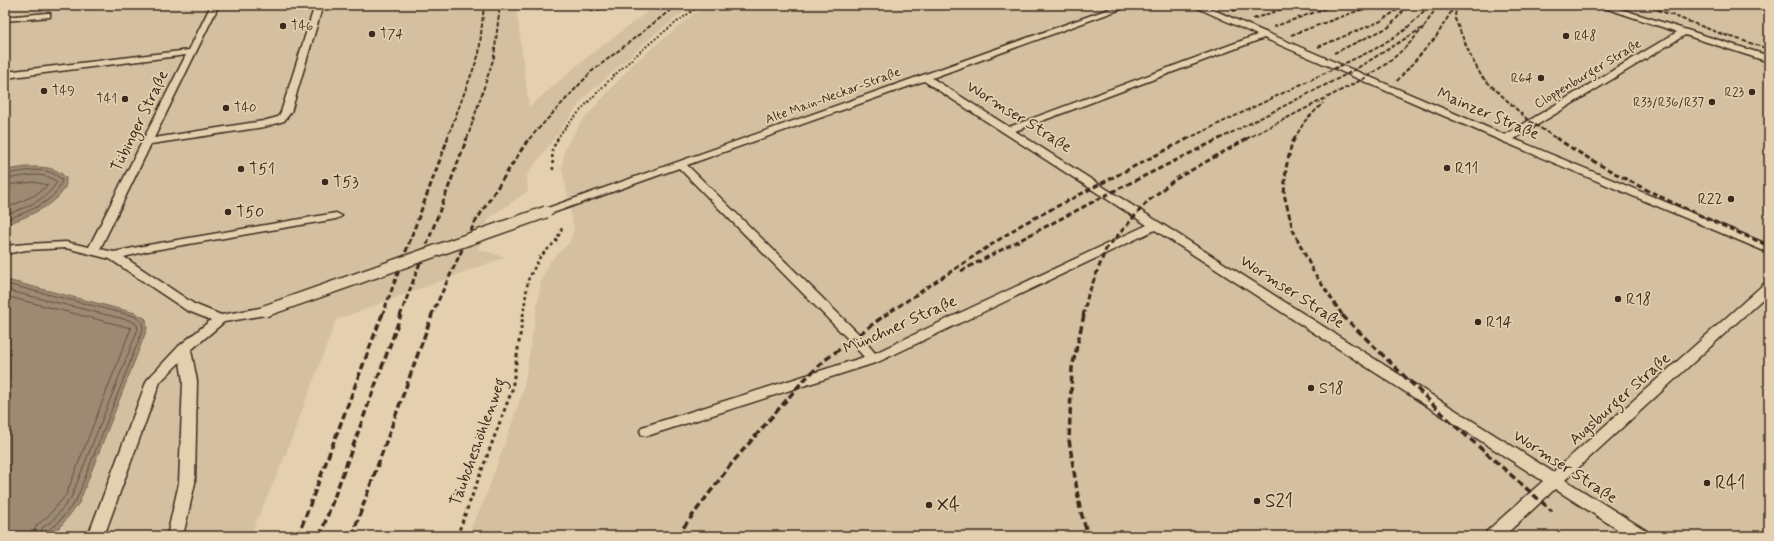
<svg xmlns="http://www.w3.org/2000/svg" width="1774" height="541" font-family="Mynerve,sans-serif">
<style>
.built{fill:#d4c0a0}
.water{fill:#9d8a72;stroke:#766450}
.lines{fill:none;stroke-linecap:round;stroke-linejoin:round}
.shore{stroke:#625040;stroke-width:1}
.service-casing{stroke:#3b2a1e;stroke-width:3}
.path-far2{stroke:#3b2a1e;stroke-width:2;stroke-dasharray:2 2;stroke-linecap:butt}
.path-far1{stroke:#3b2a1e;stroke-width:2.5;stroke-dasharray:3 3;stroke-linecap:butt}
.path{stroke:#3b2a1e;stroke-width:3;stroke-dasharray:3.5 3.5;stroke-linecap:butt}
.service{fill:#e4cfae;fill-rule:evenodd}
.rail-far2{stroke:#3b2a1e;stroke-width:2;stroke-dasharray:4.5 2;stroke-linecap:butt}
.rail-far1{stroke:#3b2a1e;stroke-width:3;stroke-dasharray:5.5 3;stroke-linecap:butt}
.rail{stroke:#3b2a1e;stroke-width:3.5;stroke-dasharray:7 3.5;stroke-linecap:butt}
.service-bridge-casing{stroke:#3b2a1e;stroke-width:14;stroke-linecap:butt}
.service-bridge{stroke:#e4cfae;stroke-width:11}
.poi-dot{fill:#3b2a1e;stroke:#e4cfae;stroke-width:1.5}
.labels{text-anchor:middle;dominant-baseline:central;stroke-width:3.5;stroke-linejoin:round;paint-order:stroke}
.far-poi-label{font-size:13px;fill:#3b2a1e;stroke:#e4cfae;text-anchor:start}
.far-street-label{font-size:13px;fill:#3b2a1e;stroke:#e4cfae}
.street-label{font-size:16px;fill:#3b2a1e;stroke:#e4cfae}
.poi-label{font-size:16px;fill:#3b2a1e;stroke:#e4cfae;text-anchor:start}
.near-poi-label{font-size:19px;fill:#3b2a1e;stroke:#e4cfae;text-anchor:start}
</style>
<rect width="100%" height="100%" fill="#e4cfae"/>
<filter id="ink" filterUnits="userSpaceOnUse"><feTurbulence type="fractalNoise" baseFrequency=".025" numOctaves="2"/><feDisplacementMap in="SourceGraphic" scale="8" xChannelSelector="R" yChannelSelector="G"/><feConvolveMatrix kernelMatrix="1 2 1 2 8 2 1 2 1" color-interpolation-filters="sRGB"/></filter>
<g filter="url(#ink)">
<g class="built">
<path d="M5 5H516L529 107 581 62 656 5H693L649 39 584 98 527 175 528 191 489 218 478 249 505 257 336 320 284 459 250 536H5Z"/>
<path d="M708 5H1769V536H467L484 501 523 392 541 281 550 261 569 243 574 230 562 168 565 148 581 122 633 64 692 15Z"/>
</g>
<g class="water">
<path d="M26 167C41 167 56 166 66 178 66 181 66 185 65 187 57 206 23 218 5 225V170Z"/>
<path d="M5 281H11L135 313 146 319 147 329 79 503 60 527 46 536H5Z"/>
</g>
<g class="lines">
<g class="shore">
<path d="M5 174C24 172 47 164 62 180 55 204 26 212 5 220"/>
<path d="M5 179C22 177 43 170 57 182 46 201 24 208 5 215"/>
<path d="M5 185 34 182 48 185 35 195 5 209"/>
<path d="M5 285H11L134 316 142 322 143 329 76 501 57 524 45 532 44 536"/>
<path d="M5 290 132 321 137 325 138 329 71 498 53 520 42 528 39 536"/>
<path d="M5 296 131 328 66 495 49 515 36 526 33 536"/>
</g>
<defs>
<g id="service">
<path d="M211 5H219L154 138 263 121 278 117 281 112 315 5H323L291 112 284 121 264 127 151 144 100 249 114 252 148 245 336 213 342 216 336 219 148 251 124 257 194 304 221 315 265 307 269 308 271 311 269 314 265 315 224 322 191 350 197 381 195 483 183 536H167L179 483 183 381 180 362 160 382 104 536H88L147 380 179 346 211 320 186 310 110 259 66 248 26 250 5 254V246L26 244 66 242 89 247 186 55 5 78V72L189 50Z"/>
<path d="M583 5H612L611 7 592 10Z"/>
<path d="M1120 5H1132L932 78 1009 127 1257 35 1191 5H1202L1505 135 1677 32 1596 5H1608L1769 56V62L1685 35 1514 139 1769 245V253L1502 141 1264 38 1015 131 1553 472 1765 283 1769 282V293L1565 480 1647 531 1649 536H1628L1555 489 1504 536H1485L1487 531 1543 481 1155 230 878 362 647 436 642 435 640 431 642 427 864 357 849 340 679 168 550 214H542L540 212 542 210ZM924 81 1147 225 875 353 859 334 687 165Z"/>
<path d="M47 13H50V17L5 21V17Z"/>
</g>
</defs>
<use href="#service" class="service-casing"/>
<path class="path-far2" d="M557 139C567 124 581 110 593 97 626 62 661 32 701 5"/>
<g class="path-far1">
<path d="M553 170 552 150 558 138"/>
<path d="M523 316 528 280 540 257 556 241 563 226"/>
</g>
<path class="path" d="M457 536 512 390 523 315"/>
<use href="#service" class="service"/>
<g class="rail-far2">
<path d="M1456 5 1455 19 1471 57 1482 77 1528 120 1557 139"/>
<path d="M1645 5 1722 34 1769 49"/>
<path d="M1233 11 1252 5"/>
<path d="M1253 19 1294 5"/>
<path d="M1273 27 1335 5"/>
<path d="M1291 35 1374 5"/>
<path d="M1318 47 1381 21 1404 5"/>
<path d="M1334 53 1389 27 1406 8"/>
<path d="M1397 81 1436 37 1454 7"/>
<path d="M447 139 479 54 484 5"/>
<path d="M467 139 494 57 500 5"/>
<path d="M529 139 591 72 677 5"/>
<path d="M1187 139 1375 49 1405 30 1430 5"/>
<path d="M1219 139 1351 72 1424 27 1438 5"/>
<path d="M1246 139 1365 78 1389 62 1408 45 1424 27"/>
<path d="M1294 139 1305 121 1323 103"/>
</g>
<g class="rail-far1">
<path d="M1295 138 1292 143 1286 168 1284 194 1293 230 1313 271 1343 316"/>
<path d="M1556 138C1623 182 1696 214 1769 246"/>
<path d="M961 271 1108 194 1221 138"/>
<path d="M382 316 448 138"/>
<path d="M400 316 467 138"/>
<path d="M431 316 474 224 529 138"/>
<path d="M884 316 1021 225 1189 138"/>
<path d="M1083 316 1088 295 1106 249 1147 202 1174 180 1248 138"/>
</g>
<g class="rail">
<path d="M1084 315 1072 368 1069 440 1080 509 1088 536"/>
<path d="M1342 315 1453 424 1552 511"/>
<path d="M298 536 382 315"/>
<path d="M320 536 401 315"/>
<path d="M352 536 432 315"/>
<path d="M677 536 732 463 802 382 825 360 885 315"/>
</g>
<defs>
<path id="service-bridge" d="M265 311 546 212"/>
</defs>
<use href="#service-bridge" class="service-bridge-casing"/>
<use href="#service-bridge" class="service-bridge"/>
</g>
</g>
<g class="poi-dot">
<circle cx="283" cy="26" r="4"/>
<circle cx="372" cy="34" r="4"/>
<circle cx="1566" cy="36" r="4"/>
<circle cx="1541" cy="78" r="4"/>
<circle cx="44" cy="91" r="4"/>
<circle cx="1752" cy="92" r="4"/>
<circle cx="125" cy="99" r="4"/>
<circle cx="1712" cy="102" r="4"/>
<circle cx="226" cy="108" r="4"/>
<circle cx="1447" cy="168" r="4"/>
<circle cx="241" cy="169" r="4"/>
<circle cx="325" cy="182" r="4"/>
<circle cx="1731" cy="199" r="4"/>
<circle cx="228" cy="212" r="4"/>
<circle cx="1618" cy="299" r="4"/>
<circle cx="1478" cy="322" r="4"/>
<circle cx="1311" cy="388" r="4"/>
<circle cx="1707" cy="483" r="4"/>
<circle cx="1257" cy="501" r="4"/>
<circle cx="929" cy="505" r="4"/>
</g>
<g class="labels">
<g class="far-poi-label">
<text x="291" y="26">T46</text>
<text x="380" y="34">T74</text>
<text x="1574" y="36">R48</text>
<text x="1533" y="78" text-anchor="end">R64</text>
<text x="52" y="91">T49</text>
<text x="1744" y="92" text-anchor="end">R23</text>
<text x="117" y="99" text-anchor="end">T41</text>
<text x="1704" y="102" text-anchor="end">R33/R36/R37</text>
<text x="234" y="108">T40</text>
</g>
<g class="far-street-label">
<text transform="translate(1588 74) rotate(-31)">Cloppenburger Straße</text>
<text transform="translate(833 96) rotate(-20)">Alte Main-Neckar-Straße</text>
</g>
<g class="street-label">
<text transform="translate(1488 114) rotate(23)">Mainzer Straße</text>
<text transform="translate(1019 117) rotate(32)">Wormser Straße</text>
<text transform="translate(140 121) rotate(-64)">Tübinger Straße</text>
<text transform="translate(1292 292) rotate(33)">Wormser Straße</text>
<text transform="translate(900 325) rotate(-24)">Münchner Straße</text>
<text transform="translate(1620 399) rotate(-42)">Augsburger Straße</text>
<text transform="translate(478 442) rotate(-70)">Täubcheshöhlenweg</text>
<text transform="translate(1565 467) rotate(33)">Wormser Straße</text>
</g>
<g class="poi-label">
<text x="1455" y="168">R11</text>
<text x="249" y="169">T51</text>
<text x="333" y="182">T53</text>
<text x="1723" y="199" text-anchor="end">R22</text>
<text x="236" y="212">T50</text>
<text x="1626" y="299">R18</text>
<text x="1486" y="322">R14</text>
<text x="1319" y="388">S18</text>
</g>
<g class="near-poi-label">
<text x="1715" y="483">R41</text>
<text x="1265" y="501">S21</text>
<text x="937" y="505">X4</text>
</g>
</g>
<rect width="1774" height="541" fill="none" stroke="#e4cfae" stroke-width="20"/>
<rect x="10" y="10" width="1754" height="521" fill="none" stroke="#3b2a1e" stroke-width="1.5" filter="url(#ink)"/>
</svg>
